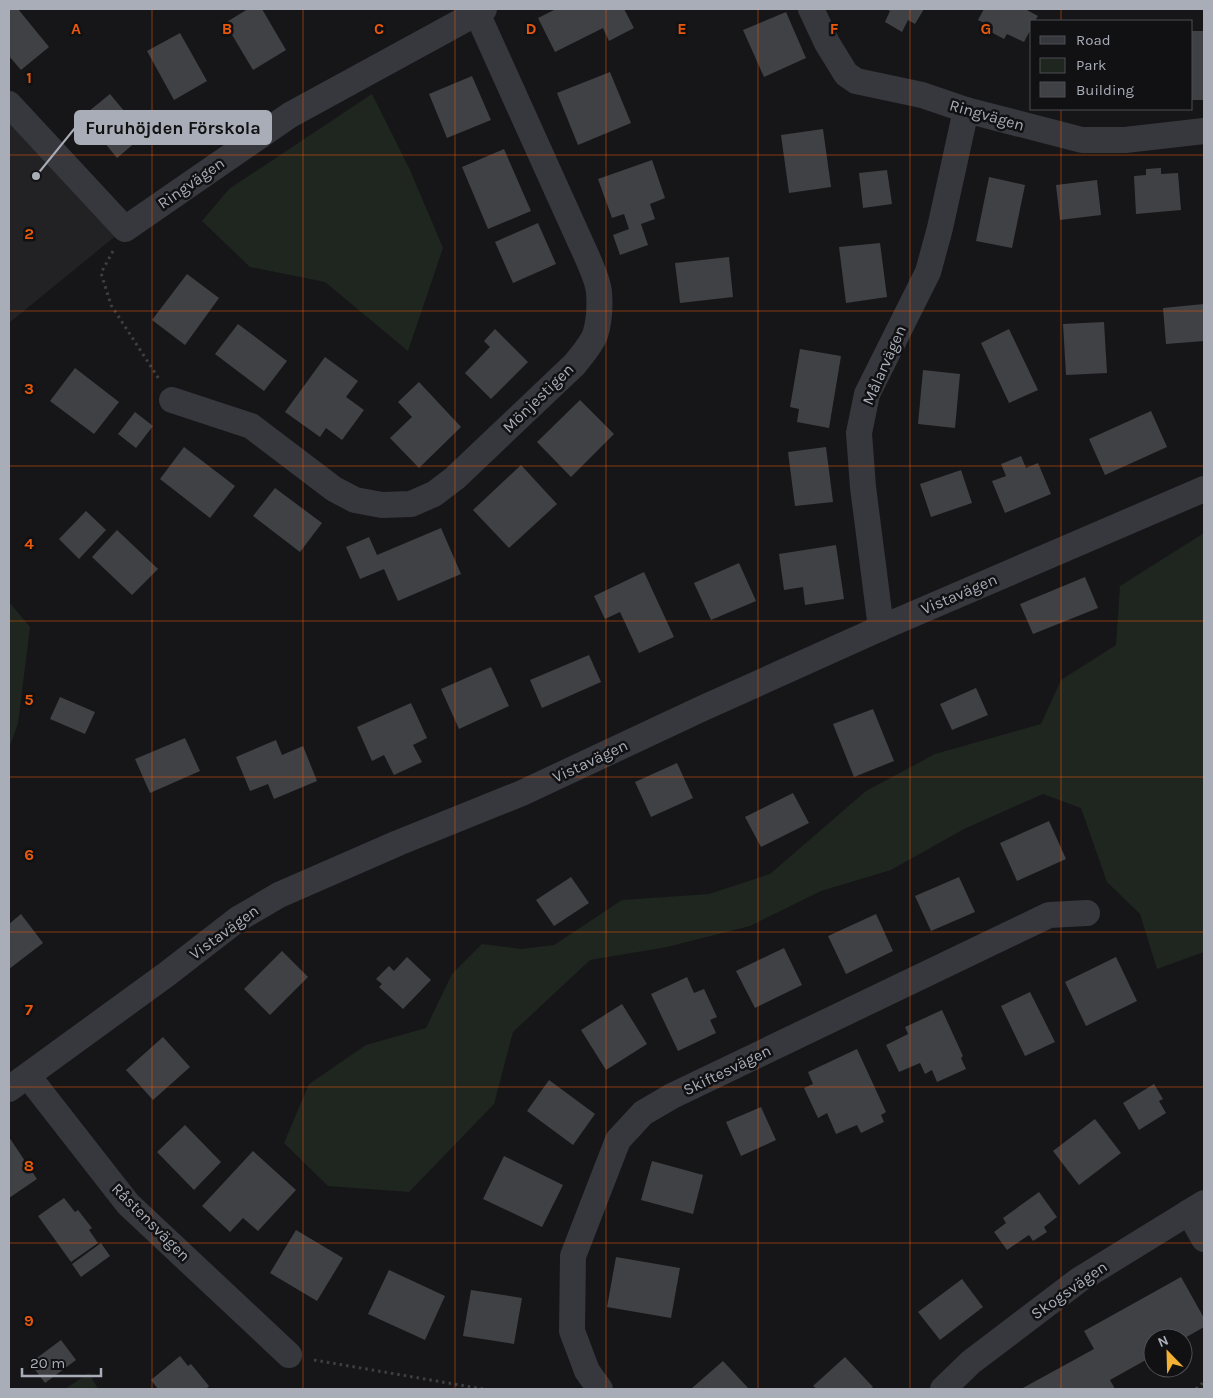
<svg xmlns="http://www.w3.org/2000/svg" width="1213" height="1398" font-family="Karla,sans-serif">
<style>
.built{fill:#222225}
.green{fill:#1e261f}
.building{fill:#404145}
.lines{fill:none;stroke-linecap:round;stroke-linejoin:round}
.path{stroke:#3d3f44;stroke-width:3;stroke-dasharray:2.5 4;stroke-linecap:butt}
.minor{stroke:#37383d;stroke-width:26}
.grid{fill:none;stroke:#e8590c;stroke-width:1;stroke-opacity:0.55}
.labels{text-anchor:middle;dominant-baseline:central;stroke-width:5;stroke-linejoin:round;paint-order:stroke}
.street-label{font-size:16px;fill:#a8adb8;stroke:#111113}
.grid-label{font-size:16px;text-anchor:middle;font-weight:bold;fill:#e8590c;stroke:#111113;stroke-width:5;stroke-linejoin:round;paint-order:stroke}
.leader{fill:none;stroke:#a8adb8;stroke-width:2}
.callout-dot{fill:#a8adb8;stroke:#111113;stroke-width:2}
.callout{fill:#a8adb8;stroke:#a8adb8;stroke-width:2}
.callout-label{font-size:18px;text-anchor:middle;font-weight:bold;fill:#111}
</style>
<rect width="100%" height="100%" fill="#161618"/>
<path class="built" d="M9 119 118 234 9 323Z"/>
<g class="green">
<path d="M372 94 410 170 443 248 408 351 325 282 250 267 202 221 229 189Z"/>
<path d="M1204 533V952L1157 969 1140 914 1107 882 1081 808 1043 794 964 829 891 870 821 891 750 926 667 947 590 960 513 1032 494 1104 409 1192 328 1186 284 1143 309 1084 366 1045 426 1028 452 974 482 944 521 949 554 945 622 900 709 894 770 874 866 791 935 754 1041 724 1061 680 1116 645 1120 586Z"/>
<path d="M9 602 30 627 18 723 9 749Z"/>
<path d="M89 1373 98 1389H65Z"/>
</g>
<g class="building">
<path d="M9 9H18L49 47 21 70 9 56Z"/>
<path d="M248 9H262L286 50 253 70 225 23Z"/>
<path d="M556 9H624L634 28 609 41 603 28 555 52 538 18Z"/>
<path d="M886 9H924L915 24 908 20 902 32 885 22 890 11Z"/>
<path d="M984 9H1025L1038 16 1035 21H1032V27L1024 42 1007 34 1004 39 991 32 993 27 978 20Z"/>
<path d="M786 12 806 58 764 77 743 30Z"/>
<rect x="1192" y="31" width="12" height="69"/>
<path d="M180 33 207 81 174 100 147 51Z"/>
<path d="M610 72 631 123 578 145 557 93Z"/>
<path d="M472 76 491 120 447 138 429 94Z"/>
<path d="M110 94 144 135 117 158 83 116Z"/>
<path d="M823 129 831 187 789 193 781 135Z"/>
<path d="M504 149 531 211 488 229 462 167Z"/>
<path d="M652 160 665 198 650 204 655 219 641 224 648 245 620 255 613 235 629 229 624 214 612 218 598 179Z"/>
<path d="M1161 168V174L1178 173 1181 210 1136 214 1134 176 1146 175V169Z"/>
<path d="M887 170 892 204 863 208 859 173Z"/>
<path d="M989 177 1025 185 1012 248 976 241Z"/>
<path d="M1097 180 1101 215 1060 220 1056 185Z"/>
<path d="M538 223 556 264 513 283 495 242Z"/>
<path d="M880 243 887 297 846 303 839 247Z"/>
<path d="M729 257 733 297 680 303 675 263Z"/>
<path d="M187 274 219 298 185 345 152 320Z"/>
<path d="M1204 304V341L1166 344 1163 308Z"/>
<path d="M1104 322 1107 373 1066 375 1063 324Z"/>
<path d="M238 324 287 361 264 391 215 354Z"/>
<path d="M495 329 528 362 491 399 465 373 490 347 484 341Z"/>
<path d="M1009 329 1038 390 1009 403 981 343Z"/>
<path d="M800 349 841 356 829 428 797 422 799 409 790 407Z"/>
<path d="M325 357 358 381 346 397 364 410 342 440 326 428 320 437 285 412Z"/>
<path d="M75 368 119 402 94 434 50 401Z"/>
<path d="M923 370 960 374 955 428 918 424Z"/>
<path d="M419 382 461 427 419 468 390 438 412 417 398 402Z"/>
<path d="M580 400 614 434 571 477 537 442Z"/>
<path d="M1151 411 1167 447 1105 475 1089 439Z"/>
<path d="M135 412 153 426 136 448 118 434Z"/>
<path d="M184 447 235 486 210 518 160 479Z"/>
<path d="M826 447 833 502 795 506 788 452Z"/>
<path d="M1021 456 1026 468 1038 463 1051 494 1005 513 992 481 1006 476 1001 464Z"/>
<path d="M521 465 557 504 509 548 473 510Z"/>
<path d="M961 470 972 503 931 517 920 484Z"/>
<path d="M275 488 322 523 300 552 253 516Z"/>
<path d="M86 511 106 530 79 559 59 539Z"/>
<path d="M441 528 461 574 398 601 384 569 360 579 346 547 369 537 377 555Z"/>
<path d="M117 530 158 569 132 595 92 557Z"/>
<path d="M836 545 844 599 805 605 803 587 784 590 779 554Z"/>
<path d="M739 563 756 601 711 620 694 583Z"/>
<path d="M644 572 674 637 639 653 620 612 605 619 594 596Z"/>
<path d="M1085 577 1098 608 1033 634 1020 604Z"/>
<path d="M589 655 601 682 542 708 530 680Z"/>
<path d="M491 667 509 706 459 729 441 689Z"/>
<path d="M976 688 988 715 952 730 940 704Z"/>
<path d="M60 697 95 712 85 734 50 719Z"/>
<path d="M411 703 427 738 413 745 422 762 394 775 384 755 372 761 357 727Z"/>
<path d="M873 709 894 761 854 777 833 724Z"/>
<path d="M185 738 200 771 150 793 135 759Z"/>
<path d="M276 740 282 755 303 746 317 781 274 799 268 784 250 791 236 757Z"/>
<path d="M677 763 693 798 651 817 635 782Z"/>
<path d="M793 793 809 823 761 847 745 817Z"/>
<path d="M1049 821 1066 859 1017 881 1000 843Z"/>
<path d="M571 877 589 903 554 926 536 900Z"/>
<path d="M959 877 975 912 931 931 915 896Z"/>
<path d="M21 914 43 943 9 969V924Z"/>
<path d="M876 914 893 951 846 974 828 936Z"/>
<path d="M784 948 802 985 755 1008 736 971Z"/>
<path d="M282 951 308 977 270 1015 244 989Z"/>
<path d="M407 957 431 980 403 1009 379 987 382 984 376 979 389 966 394 971Z"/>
<path d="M1116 957 1137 1001 1086 1026 1065 982Z"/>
<path d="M687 977 694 993 704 989 717 1017 710 1020 716 1033 678 1051 651 994Z"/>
<path d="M1030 992 1055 1042 1025 1056 1001 1006Z"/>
<path d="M622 1004 647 1044 606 1070 581 1030Z"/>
<path d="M942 1010 963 1056 961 1058 966 1069 937 1082 932 1070 925 1074 920 1063 899 1072 886 1045 908 1034 905 1027Z"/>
<path d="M163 1037 190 1067 153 1100 126 1070Z"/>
<path d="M857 1049 886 1112 881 1115 884 1122 861 1133 857 1125 836 1134 827 1113 818 1118 804 1088 813 1084 808 1072Z"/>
<path d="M549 1080 595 1114 573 1145 527 1111Z"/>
<path d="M1154 1084 1163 1099 1159 1101 1166 1113 1139 1130 1123 1103Z"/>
<path d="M761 1107 776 1140 741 1156 726 1122Z"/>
<path d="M1095 1119 1121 1153 1079 1185 1053 1151Z"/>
<path d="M185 1125 221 1162 194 1190 157 1152Z"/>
<path d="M9 1137 37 1179 9 1198Z"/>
<path d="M253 1151 296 1190 258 1231 243 1218 230 1232 202 1206Z"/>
<path d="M504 1156 563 1185 542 1227 483 1199Z"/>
<path d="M652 1161 703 1175 693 1214 641 1200Z"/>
<path d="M1039 1192 1057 1217 1044 1227 1047 1232 1033 1241 1029 1235 1007 1250 994 1232 1006 1223 1003 1218Z"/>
<path d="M64 1198 75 1212 78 1210 92 1228 89 1230 98 1243 71 1262 38 1216Z"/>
<path d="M296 1230 343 1258 317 1301 270 1273Z"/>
<path d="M101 1243 110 1256 81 1277 72 1264Z"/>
<path d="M616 1257 680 1268 671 1318 607 1307Z"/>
<path d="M389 1270 445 1296 425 1340 368 1314Z"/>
<path d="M1181 1277 1204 1318V1327L1183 1339V1338H1153V1356L1110 1380 1115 1389H1021L1094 1349 1084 1331Z"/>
<path d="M962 1279 983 1307 940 1340 918 1312Z"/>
<path d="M471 1290 522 1298 514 1344 463 1336Z"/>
<path d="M61 1340 76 1360 45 1383 30 1363Z"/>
<path d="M180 1356 188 1366 191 1364 209 1386 207 1388 208 1389H158L151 1380Z"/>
<path d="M845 1357 873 1387 870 1389H817L813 1386Z"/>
<path d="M723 1361 749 1389H691Z"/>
</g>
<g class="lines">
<g class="path">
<path d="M113 251 101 273 111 305 159 379"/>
<path d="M314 1360 483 1389"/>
<path d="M1196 1389 1204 1382"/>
</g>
<g class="minor">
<path d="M811 9 827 43 846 74 856 81 922 95 966 110 1082 140H1125L1204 131"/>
<path d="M9 104 125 229 290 115 484 9"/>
<path d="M172 400 251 426 334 489 355 500 382 505 411 504 434 494 455 478 575 364C582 355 591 345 595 335 599 323 600 305 599 292 598 281 592 269 588 259L477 13"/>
<path d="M881 628 863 487 859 433 867 394 928 272 940 228 966 110"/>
<path d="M28 1076 128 1204 289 1355"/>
<path d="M9 1089 167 974 238 919 279 895 398 843 522 793 701 709 881 628 1204 489"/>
<path d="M1189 1212 1204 1239"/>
<path d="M600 1389 587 1371 572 1331 573 1256 618 1140 643 1113 672 1096 1049 915 1087 913"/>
<path d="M943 1389 971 1362 1079 1280 1204 1203"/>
</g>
</g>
<path class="grid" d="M152 9V1389M303 9V1389M455 9V1389M606 9V1389M758 9V1389M910 9V1389M1061 9V21M1061 109V1389M9 155H1204M9 311H1204M9 466H1204M9 621H1204M9 777H1204M9 932H1204M9 1087H1204M9 1243H1204"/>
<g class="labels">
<g class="street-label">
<text transform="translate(987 115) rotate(16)">Ringvägen</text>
<text transform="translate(191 183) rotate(-35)">Ringvägen</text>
<text transform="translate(884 365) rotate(-66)">Målarvägen</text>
<text transform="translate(538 398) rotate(-44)">Mönjestigen</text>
<text transform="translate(959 594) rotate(-23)">Vistavägen</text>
<text transform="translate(590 761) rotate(-25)">Vistavägen</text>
<text transform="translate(224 932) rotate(-36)">Vistavägen</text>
<text transform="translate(727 1070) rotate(-26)">Skiftesvägen</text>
<text transform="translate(151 1222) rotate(45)">Råstensvägen</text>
<text transform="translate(1069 1290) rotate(-35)">Skogsvägen</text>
</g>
</g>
<g class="grid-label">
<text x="76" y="34">A</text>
<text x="227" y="34">B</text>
<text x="379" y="34">C</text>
<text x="531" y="34">D</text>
<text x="682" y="34">E</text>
<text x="834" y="34">F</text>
<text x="986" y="34">G</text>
<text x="29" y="83">1</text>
<text x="29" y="239">2</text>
<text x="29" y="394">3</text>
<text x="29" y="549">4</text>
<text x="29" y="705">5</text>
<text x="29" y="860">6</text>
<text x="29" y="1015">7</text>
<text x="29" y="1171">8</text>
<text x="29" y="1326">9</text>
</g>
<path class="leader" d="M36 176L75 128"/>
<circle class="callout-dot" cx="36" cy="176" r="5"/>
<rect class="callout" x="75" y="111" width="196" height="33" rx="5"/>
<g class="callout-label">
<text x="173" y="134">Furuhöjden Förskola</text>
</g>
<rect width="1213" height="1398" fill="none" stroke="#a8adb8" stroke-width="20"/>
<rect x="1030" y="20" width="162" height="90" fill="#111113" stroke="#4d4f55"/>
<rect x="1040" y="36" width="25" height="8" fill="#37383d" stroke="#4d4f55"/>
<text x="1076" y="45" font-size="15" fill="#a8adb8">Road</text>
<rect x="1040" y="58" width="25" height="15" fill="#1e261f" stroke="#4d4f55"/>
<text x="1076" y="70" font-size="15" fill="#a8adb8">Park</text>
<rect x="1040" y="82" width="25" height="15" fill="#404145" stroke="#4d4f55"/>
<text x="1076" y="95" font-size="15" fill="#a8adb8">Building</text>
<g transform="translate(1168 1353) rotate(337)"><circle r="24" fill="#111113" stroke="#4d4f55"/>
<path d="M0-4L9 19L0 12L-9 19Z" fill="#f2b134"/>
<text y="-8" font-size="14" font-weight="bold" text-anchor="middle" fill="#a8adb8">N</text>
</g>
<path d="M22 1368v8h79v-8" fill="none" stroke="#a8adb8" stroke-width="2.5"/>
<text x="30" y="1368" font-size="15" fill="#a8adb8" stroke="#111113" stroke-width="4" paint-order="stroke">20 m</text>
</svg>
